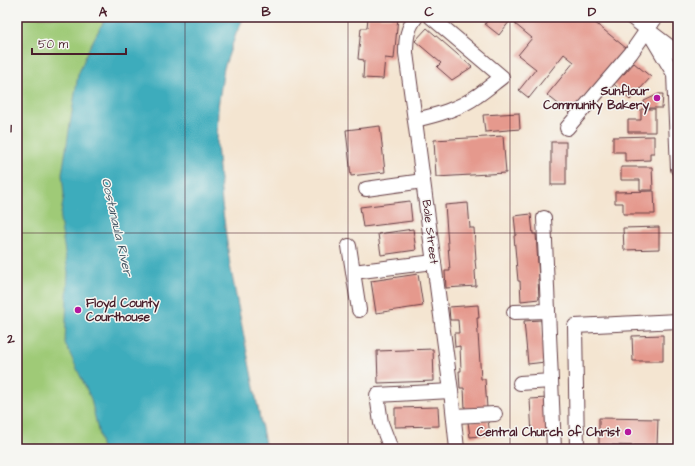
<svg xmlns="http://www.w3.org/2000/svg" width="695" height="466" font-family="'Architects Daughter',sans-serif">
<style>
.green{fill:#9fca77;stroke:#747451}
.water{fill:#3eacbc;stroke:#446674}
.building{fill:#e5998d}
.lines{fill:none;stroke-linecap:round;stroke-linejoin:round}
.minor-casing{stroke:#643d44;stroke-width:16}
.minor{stroke:#fff;stroke-width:14}
.grid{fill:none;stroke:#4a1f2b;stroke-width:1;stroke-opacity:0.55}
.poi-dot{fill:#b5179e;stroke:#f6f6f2;stroke-width:1.5}
.labels{text-anchor:middle;dominant-baseline:central;stroke-width:3;stroke-linejoin:round;paint-order:stroke}
.poi-label{font-size:12px;font-weight:bold;fill:#4a1f2b;stroke:#f6f6f2;text-anchor:end}
.street-label{font-size:12px;fill:#4a1f2b;stroke:#f6f6f2}
.water-label{font-size:13px;font-style:italic;fill:#455765;stroke:#f6f6f2}
.neatline{fill:none;stroke:#4a1f2b;stroke-width:1.5}
.grid-label{font-size:13px;text-anchor:middle;font-weight:bold;fill:#4a1f2b}
</style>
<rect width="100%" height="100%" fill="#f6f6f2"/>
<filter id="ink" filterUnits="userSpaceOnUse"><feTurbulence type="fractalNoise" baseFrequency=".025" numOctaves="2"/><feDisplacementMap in="SourceGraphic" scale="8" xChannelSelector="R" yChannelSelector="G"/><feConvolveMatrix kernelMatrix="1 2 1 2 8 2 1 2 1" color-interpolation-filters="sRGB"/></filter>
<filter id="wash" filterUnits="userSpaceOnUse"><feTurbulence type="fractalNoise" baseFrequency=".012" numOctaves="4" result="noise"/><feDisplacementMap in="SourceGraphic" scale="16" xChannelSelector="R" yChannelSelector="G"/><feGaussianBlur stdDeviation="0.9" result="paint"/><feColorMatrix in="noise" values="0 0 0 0 0 0 0 0 0 0 0 0 0 0 0 0 0 1.4 0 .05"/><feComposite in="paint" operator="in"/></filter>
<g filter="url(#wash)">
<rect width="100%" height="100%" fill="#f4e5d1"/>
<path class="green" d="M17 17H177L170 449H17Z"/>
<path class="water" d="M106 17H244L236 34 224 68 218 107 217 144 222 204 230 265 266 449H102L91 399 65 343 68 272 60 220 64 195 62 174 78 75 89 48Z"/>
<g id="blocks">
<g class="building">
<path d="M368 17H398L394 59 385 58 383 79 363 78 364 60 358 59 361 28H367Z"/>
<path d="M490 17H513L499 35 485 24Z"/>
<path d="M521 17H588L626 48 571 114 547 95 574 62 564 54 529 98 519 90 536 69 518 55 532 38 515 24Z"/>
<path d="M427 28 472 67 452 80 437 67 441 63 415 41Z"/>
<path d="M634 63 651 77 630 100 612 82 621 72 624 74Z"/>
<path d="M659 94H663L662 108H644V101Z"/>
<path d="M641 109H655V132H628V120H641Z"/>
<path d="M519 113 520 129 485 132 483 115Z"/>
<path d="M380 126 385 172 351 176 346 130Z"/>
<path d="M503 136 506 173 436 177 434 140Z"/>
<path d="M654 136V153H650V160L625 161V152H613V137Z"/>
<rect x="551" y="142" width="15" height="43"/>
<path d="M621 167H652L653 190H640V180H621Z"/>
<path d="M654 191 655 214H623V203H615V192Z"/>
<path d="M410 201 412 221 363 227 360 207Z"/>
<path d="M468 203 470 228H474L476 260H475L476 270 475 271 476 286 446 288 445 271H450L445 205Z"/>
<path d="M531 214 533 234H536L539 279H538L539 299 521 301 520 281H518L514 236 516 235 514 216Z"/>
<path d="M659 227V249L624 250 623 228Z"/>
<path d="M413 229 416 250 381 255 378 234Z"/>
<path d="M418 274 423 306 376 313 371 281Z"/>
<path d="M478 305 479 318H477L481 379H485L487 408 465 409 464 388H460L459 371H461L460 346 455 347 454 333H459L458 320H450L449 307Z"/>
<path d="M541 320 545 362 528 364 524 321Z"/>
<path d="M663 335V361H633L632 336Z"/>
<path d="M433 349 434 381 378 383 377 351Z"/>
<path d="M548 398 550 435 532 436 530 399Z"/>
<path d="M438 407 439 426 395 427V408Z"/>
<path d="M599 418 658 419 657 446 599 445Z"/>
<path d="M488 420 490 435 470 437 468 422Z"/>
</g>
</g>
</g>
<g filter="url(#ink)">
<use href="#blocks" fill-opacity="0" stroke="#643d44" stroke-width="1"/>
<g class="lines">
<defs>
<g id="minor">
<path d="M416 17C407 29 406 38 406 53L451 391 457 449"/>
<path d="M631 17 678 53"/>
<path d="M647 29 674 74 678 169"/>
<path d="M415 120C437 115 459 109 477 96 486 90 494 83 502 77L431 17"/>
<path d="M567 128 631 53 656 17"/>
<path d="M366 189 423 181"/>
<path d="M544 218 554 449"/>
<path d="M349 246 359 310"/>
<path d="M353 272 434 262"/>
<path d="M514 312 548 311"/>
<path d="M520 383 551 381"/>
<path d="M454 416 495 414"/>
<path d="M391 449 381 423 377 395 451 391"/>
<path d="M577 449 575 326 678 321"/>
</g>
</defs>
<use href="#minor" class="minor-casing"/>
<use href="#minor" class="minor"/>
</g>
</g>
<path class="grid" d="M185 17V449M348 17V449M510 17V449M17 233H678"/>
<g class="poi-dot">
<circle cx="657" cy="98" r="4"/>
<circle cx="78" cy="310" r="4"/>
<circle cx="628" cy="432" r="4"/>
</g>
<g class="labels">
<g class="poi-label">
<text x="649" y="91">Sunflour<tspan x="649" dy="14">Community Bakery</tspan></text>
<text x="86" y="303" text-anchor="start">Floyd County<tspan x="86" dy="14">Courthouse</tspan></text>
<text x="620" y="432">Central Church of Christ</text>
</g>
<g class="street-label">
<text transform="translate(430 232) rotate(83)">Bale Street</text>
</g>
<g class="water-label">
<text transform="translate(117 227) rotate(77)">Oostanaula River</text>
</g>
</g>
<rect width="695" height="466" fill="none" stroke="#f6f6f2" stroke-width="44"/>
<path d="M32 48v6h94v-6" fill="none" stroke="#4a1f2b" stroke-width="2"/>
<text x="38" y="48" font-size="12" fill="#4a1f2b" stroke="#f6f6f2" stroke-width="3" paint-order="stroke">50 m</text>
<rect x="22" y="22" width="651" height="422" class="neatline"/>
<g class="grid-label">
<text x="103" y="16">A</text>
<text x="266" y="16">B</text>
<text x="429" y="16">C</text>
<text x="592" y="16">D</text>
<text x="11" y="132">1</text>
<text x="11" y="343">2</text>
</g>
</svg>
